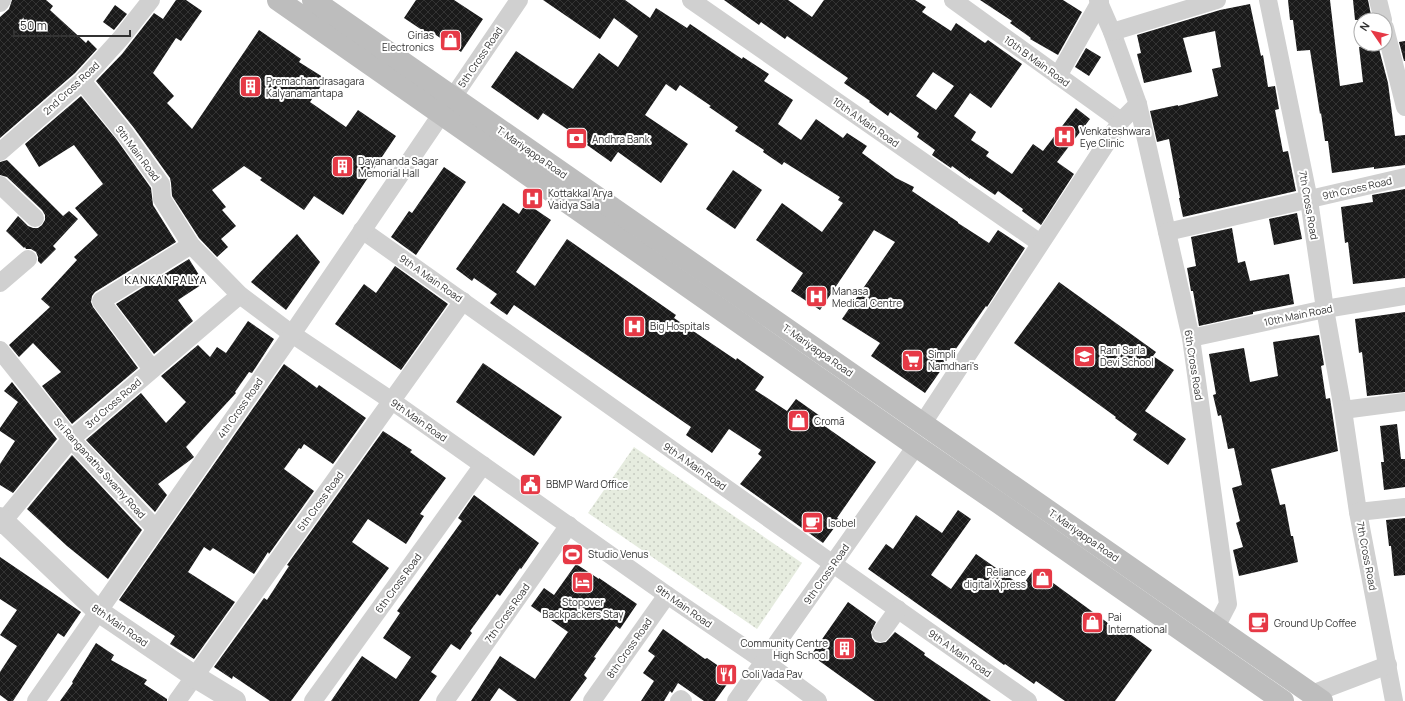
<svg xmlns="http://www.w3.org/2000/svg" width="1405" height="701" font-family="Manrope,sans-serif">
<style>
.grass{fill:url(#grass-dots)}
.building{fill:url(#building-cross-hatch);fill-rule:evenodd}
.lines{fill:none;stroke-linecap:round;stroke-linejoin:round}
.minor{stroke:#d0d0d0;stroke-width:18}
.tertiary{stroke:#d0d0d0;stroke-width:22}
.secondary{stroke:#bdbdbd;stroke-width:22}
.labels{text-anchor:middle;dominant-baseline:central;stroke-width:4;stroke-linejoin:round;paint-order:stroke}
.poi-label{font-size:10px;fill:#333;stroke:#fff;text-anchor:start}
.street-label{font-size:10px;fill:#333;stroke:#fff}
.neighbourhood-label{font-size:11px;letter-spacing:1px;fill:#000;stroke:#fff}
</style>
<defs>
<pattern id="grass-dots" width="8" height="8" patternUnits="userSpaceOnUse"><rect width="8" height="8" fill="#e6ecdf"/><path d="M2 2h.1M6 6h.1" fill="none" stroke="#c6cbc0" stroke-width="1.8" stroke-linecap="round"/></pattern>
<pattern id="building-cross-hatch" width="8" height="8" patternUnits="userSpaceOnUse"><rect width="8" height="8" fill="#1a1a1a"/><path d="M0 0l8 8M0 8l8-8" fill="none" stroke="#333"/></pattern>
</defs>
<rect width="100%" height="100%" fill="#fff"/>
<path class="grass" d="M634 447 802 563 757 629 588 513Z"/>
<g class="building">
<path d="M12 0H46L53 6 50 10 86 43 88 40 97 49 75 73 0 138V17L9 9Z"/>
<path d="M176 0H186L202 11 181 41 176 38 153 73 174 96 167 103 192 129 259 30 301 59 299 62 326 79 310 102 346 127 358 110 396 136 343 215 314 196 304 210 260 180 262 178 244 166 212 190 226 207 222 210 236 226 221 239 228 247 217 257 199 238 172 196 171 183 170 178 134 128 96 81 122 54 154 13 163 19Z"/>
<path d="M416 0H454L483 19 461 52 430 31 428 34 404 18Z"/>
<path d="M543 0H625L650 18 656 8 687 28 690 24 742 59 743 57 769 74 764 81 793 100 778 124 801 140 816 119 843 138 847 133 867 146 862 153 896 178 914 187 912 191 958 222V223L989 243 998 230 1025 248 987 307 986 306 925 393 871 356 880 343 842 319 895 242 874 230 820 310 791 291 803 273 756 240 782 203 822 232 843 203 838 200 840 197 784 162 782 165 763 152 764 150 735 131 738 127 709 107 711 106 680 85 676 91 666 84 645 115 688 144 661 183 618 152 611 162 587 145 588 143 543 113 538 120 491 87 516 51 573 89 599 53 618 67 638 36 614 18 600 39Z"/>
<path d="M724 0H788L812 17 824 0H915L926 7 922 12 951 31 956 23 985 43 988 40 1022 64 991 108 970 93 954 116 976 132 971 140 989 152 986 156 1012 174 1033 144 1043 151 1076 108 1090 119 1057 162 1074 174 1041 225 1022 211 1023 209 998 191 995 195 970 178V179L952 166 951 168 932 155 935 150 917 137 919 133 890 112 888 116 869 102 870 101 844 83 848 78 787 36 785 39 761 22 759 25ZM933 72 954 86 936 110 916 96Z"/>
<path d="M980 0H1063L1082 12 1058 55 1030 39 1031 38 1010 23 1012 21Z"/>
<path d="M1288 0H1330L1340 86 1363 82 1359 47 1378 45 1388 83 1395 136 1405 135V165L1374 169V167L1332 173 1328 141H1325L1321 113 1320 114 1310 50 1297 51 1293 20H1290Z"/>
<path d="M1353 0H1368L1372 20H1355Z"/>
<path d="M1250 4 1261 56 1263 55 1268 87 1275 86 1279 109 1275 110 1283 152 1288 151 1296 191 1183 217 1179 198H1180L1169 139 1157 142 1150 111 1178 105V106L1218 96 1212 69 1221 67 1215 31 1183 38 1192 72 1144 83 1137 54 1141 53 1137 35 1220 10Z"/>
<path d="M115 5 127 14 114 30 103 22Z"/>
<path d="M1405 41V61H1404L1399 42Z"/>
<path d="M1086 48 1101 57 1089 76 1075 67Z"/>
<path d="M81 96 117 140 151 188 153 205 176 242 95 292 92 296 91 302 93 307 138 368 72 424 42 386 61 372 33 343 19 357 9 345 50 307 41 299 77 260 74 257 98 235 75 208 103 184 74 145 39 167 25 144Z"/>
<path d="M7 160 63 216 69 211 78 219 53 246 56 249 41 264 38 261V257L36 252 31 249H26L25 247 24 248 6 231 18 216 28 226 33 228H38L42 225 45 220V215L42 210 7 177 0 175V162Z"/>
<path d="M444 167 466 182 416 255 391 237 409 211 412 213Z"/>
<path d="M733 170 762 190 735 229 706 209Z"/>
<path d="M1405 189V278L1353 284 1348 242 1345 243 1341 207 1373 202 1372 195Z"/>
<path d="M503 203 519 214 526 203 551 220 516 272 535 286 567 239 676 315 674 318 736 360 737 358 764 377 755 390 787 411 796 399 820 416 816 420 876 462 837 518 840 520 823 543 740 484 762 457 758 454 761 450 729 429 712 453 686 435 691 427 514 305 507 315 490 303 497 294 474 278 472 281 456 269Z"/>
<path d="M1297 213 1302 239 1274 245 1269 219Z"/>
<path d="M1232 228 1238 263 1245 261 1250 281 1289 274 1294 304 1253 312V314L1199 326 1193 291H1191L1187 268 1196 266 1191 237Z"/>
<path d="M297 234 320 262 286 310 251 282Z"/>
<path d="M189 259 204 283 178 300 193 321 154 354 116 304Z"/>
<path d="M395 266 448 304 401 370 335 324 364 284 376 293Z"/>
<path d="M1059 282 1156 352 1153 356 1174 370 1145 411 1186 439 1168 465 1133 440 1137 434 1115 418 1116 417 1014 343Z"/>
<path d="M1405 312V392L1367 396 1362 352 1359 353 1355 319Z"/>
<path d="M248 321 274 339 252 373 249 372 235 392 236 393 186 447 194 457 193 458 158 484 167 495 155 512 86 440 141 393 166 423 186 402 161 376 198 345 210 357 217 347 226 353Z"/>
<path d="M1319 335 1324 365 1321 366 1326 399 1330 398 1338 451 1271 469 1280 505 1285 504 1291 536H1293L1298 562 1239 576 1233 550 1243 547 1236 523 1240 521 1232 488 1242 485 1234 448 1228 449 1221 415 1218 416 1213 395 1216 394 1209 354 1244 348 1250 382 1278 376 1273 342Z"/>
<path d="M483 363 562 417 534 456 456 402Z"/>
<path d="M284 364 317 388 319 385 366 418 333 464 304 444 301 449 299 448 284 469 314 491 269 554 268 552 254 574 213 548 210 551 204 547 188 572 235 602 194 659 170 644 175 636 119 600Z"/>
<path d="M12 382 57 439 13 493 0 485V464L15 441 0 431V428L18 402 4 391Z"/>
<path d="M1397 424 1401 459H1405V487L1384 490 1381 462H1384L1380 426Z"/>
<path d="M383 431 412 450 410 452 446 478 420 514 424 516 406 544 368 519 352 542 389 568 291 701H270L233 676 232 679 214 667 264 598 267 600 289 566 287 565Z"/>
<path d="M72 455 142 530 108 579 67 546 27 509Z"/>
<path d="M474 495 539 543 521 569 520 568 500 596 497 594 470 631 472 633 460 650 451 644 431 672 437 676 419 701H331L362 656 396 679 411 657 383 638 400 613 397 611 413 589 462 521 458 518Z"/>
<path d="M958 510 971 519 931 575 951 589 976 554 1022 586 1034 569 1123 634 1126 631 1152 650 1115 701H1065L1036 681 1034 684 1005 664 1004 665 868 569 886 544 893 549 916 515 942 533Z"/>
<path d="M1405 518V575L1394 576 1391 546H1389L1386 520Z"/>
<path d="M0 557 81 612 64 637 58 633 13 701H8L0 695V672L17 646 0 635 17 610 0 599Z"/>
<path d="M576 564 599 579V578L637 604 620 629 616 626 594 657 596 658 584 675 587 678 570 701H517L499 688 490 701H471L500 656 535 679 568 632 531 606 544 588 554 595Z"/>
<path d="M848 602 876 622 871 632 872 638 875 642 880 643 886 642 895 632 925 653 924 655 991 701H875L811 655Z"/>
<path d="M663 629 705 659 707 658 733 676 715 701H704L678 683 672 693 670 691 664 701H641L654 681 643 673 655 656 648 651Z"/>
<path d="M96 643 114 655 111 660 147 680 144 684 167 699V701H60L73 683 72 682Z"/>
</g>
<g class="lines">
<g class="minor">
<path d="M691 0 1040 243"/>
<path d="M953 0 1121 121"/>
<path d="M1098 0 1112 32 1138 104 1191 338 1228 604 1216 627"/>
<path d="M1268 0 1309 200 1325 309 1343 410 1358 512 1394 701"/>
<path d="M1378 0 1383 20"/>
<path d="M0 3 2 0"/>
<path d="M1385 28 1405 107"/>
<path d="M1112 32 1217 0"/>
<path d="M1058 76 1100 2 1099 0"/>
<path d="M82 81 125 134 161 184 162 199 191 245 240 295 292 334 392 401 667 595 764 661 818 701"/>
<path d="M0 152 82 81 121 38 151 0"/>
<path d="M0 185 35 218"/>
<path d="M362 230 833 564 1028 701"/>
<path d="M1167 232 1405 177"/>
<path d="M0 283 28 259"/>
<path d="M1191 338 1325 309 1405 296"/>
<path d="M0 350 71 439 155 528"/>
<path d="M152 369 101 301 191 245"/>
<path d="M1343 410 1405 402"/>
<path d="M923 423 1121 121 1138 104"/>
<path d="M1358 512 1405 507"/>
<path d="M0 525 71 439 240 295"/>
<path d="M881 633 898 609"/>
<path d="M1312 694 1388 665"/>
<path d="M36 701 292 334 519 0"/>
<path d="M177 701 463 301"/>
<path d="M313 701 483 465"/>
<path d="M445 701 569 525"/>
<path d="M592 701 667 595"/>
<path d="M679 701 681 699 683 701"/>
<path d="M736 701 916 446"/>
</g>
<path class="tertiary" d="M0 518 98 611 194 676 235 701"/>
<g class="secondary">
<path d="M278 0 916 446 999 503 1283 701"/>
<path d="M313 0 1322 701"/>
</g>
</g>
<defs>
<symbol id="shop-square" viewBox="-11 -11 22 22"><rect x="-9" y="-9" width="18" height="18" rx="4" fill="#e63946" stroke="#fff"/><path d="M-5-2.5h2.3a2.7 3.5 0 0 1 5.4 0H5L5.5 6h-11ZM-1.5-2.5h3a1.5 2.3 0 0 0-3 0Z" fill="#fff"/></symbol>
<symbol id="building-square" viewBox="-11 -11 22 22"><rect x="-9" y="-9" width="18" height="18" rx="4" fill="#e63946" stroke="#fff"/><path d="M-4-6H4V6H1V3H-1V6H-4ZM-2.5-4.3h1.7v1.8h-1.7ZM.8-4.3h1.7v1.8H.8ZM-2.5-1h1.7V.8h-1.7ZM.8-1h1.7V.8H.8Z" fill="#fff"/></symbol>
<symbol id="hospital-square" viewBox="-11 -11 22 22"><rect x="-9" y="-9" width="18" height="18" rx="4" fill="#e63946" stroke="#fff"/><path d="M-5-5h3v3.5h4V-5h3V5h-3V1.5h-4V5h-3Z" fill="#fff"/></symbol>
<symbol id="bank-square" viewBox="-11 -11 22 22"><rect x="-9" y="-9" width="18" height="18" rx="4" fill="#e63946" stroke="#fff"/><path d="M-6-4H6V4H-6ZM0-2.3a2.3 2.3 0 1 0 0 4.6a2.3 2.3 0 1 0 0-4.6Z" fill="#fff"/></symbol>
<symbol id="school-square" viewBox="-11 -11 22 22"><rect x="-9" y="-9" width="18" height="18" rx="4" fill="#e63946" stroke="#fff"/><path d="M0-5L7-2L0 1L-7-2ZM-4 1L0 2.5L4 1V4Q0 6-4 4Z" fill="#fff"/></symbol>
<symbol id="supermarket-square" viewBox="-11 -11 22 22"><rect x="-9" y="-9" width="18" height="18" rx="4" fill="#e63946" stroke="#fff"/><path d="M-6-5.5h2.5l.6 2H6L4.5 2H-2.5L-4.4-4H-6ZM-1.5 3.2a1.3 1.3 0 1 0 .1 0ZM3 3.2a1.3 1.3 0 1 0 .1 0Z" fill="#fff"/></symbol>
<symbol id="civic-square" viewBox="-11 -11 22 22"><rect x="-9" y="-9" width="18" height="18" rx="4" fill="#e63946" stroke="#fff"/><path d="M-.6-6.5H3V-4.5H.6V-3L4-1V1h2V6H-6V1h2V-1L-.6-3ZM-1.2 2.5V6h2.4V2.5Z" fill="#fff"/></symbol>
<symbol id="cafe-square" viewBox="-11 -11 22 22"><rect x="-9" y="-9" width="18" height="18" rx="4" fill="#e63946" stroke="#fff"/><path d="M-5.5-4.5H6V0H3Q3 3.5 0 3.5H-2.5Q-5.5 3.5-5.5 0ZM3-3.2v2h1.7v-2ZM-6 4.5H4V6H-6Z" fill="#fff"/></symbol>
<symbol id="stadium-square" viewBox="-11 -11 22 22"><rect x="-9" y="-9" width="18" height="18" rx="4" fill="#e63946" stroke="#fff"/><path d="M0-5a6.5 5 0 1 0 0 10a6.5 5 0 1 0 0-10ZM-3.5-1.8h7v3.6h-7Z" fill="#fff"/></symbol>
<symbol id="hotel-square" viewBox="-11 -11 22 22"><rect x="-9" y="-9" width="18" height="18" rx="4" fill="#e63946" stroke="#fff"/><path d="M-6-4.5h1.5V1H6V5H4.5V3h-9V5H-6ZM-4 0a1.8 1.8 0 1 1 3.6 0ZM.5 0V-2.5h3Q6-2.5 6 0Z" fill="#fff"/></symbol>
<symbol id="restaurant-square" viewBox="-11 -11 22 22"><rect x="-9" y="-9" width="18" height="18" rx="4" fill="#e63946" stroke="#fff"/><path d="M-5-6h1v4h1v-4h1v4h1v-4h1v5L-1.5 .5V6h-2V.5L-5-1ZM5-6V6H3V1.5H1.5Q1.5-4 5-6Z" fill="#fff"/></symbol>
</defs>
<g fill-rule="evenodd">
<use href="#shop-square" x="438" y="28" width="25" height="25"/>
<use href="#building-square" x="238" y="74" width="25" height="25"/>
<use href="#hospital-square" x="1052" y="124" width="25" height="25"/>
<use href="#bank-square" x="564" y="126" width="25" height="25"/>
<use href="#building-square" x="330" y="154" width="25" height="25"/>
<use href="#hospital-square" x="520" y="186" width="25" height="25"/>
<use href="#hospital-square" x="804" y="284" width="25" height="25"/>
<use href="#hospital-square" x="622" y="314" width="25" height="25"/>
<use href="#school-square" x="1072" y="344" width="25" height="25"/>
<use href="#supermarket-square" x="900" y="348" width="25" height="25"/>
<use href="#shop-square" x="786" y="408" width="25" height="25"/>
<use href="#civic-square" x="518" y="472" width="25" height="25"/>
<use href="#cafe-square" x="800" y="510" width="25" height="25"/>
<use href="#stadium-square" x="560" y="542" width="25" height="25"/>
<use href="#shop-square" x="1030" y="566" width="25" height="25"/>
<use href="#hotel-square" x="570" y="570" width="25" height="25"/>
<use href="#shop-square" x="1080" y="610" width="25" height="25"/>
<use href="#cafe-square" x="1246" y="610" width="25" height="25"/>
<use href="#building-square" x="832" y="636" width="25" height="25"/>
<use href="#restaurant-square" x="714" y="662" width="25" height="25"/>
</g>
<g class="labels">
<g class="poi-label">
<text x="434" y="35" text-anchor="end">Girias<tspan x="434" dy="12">Electronics</tspan></text>
<text x="266" y="81">Premachandrasagara<tspan x="266" dy="12">Kalyanamantapa</tspan></text>
<text x="1080" y="131">Venkateshwara<tspan x="1080" dy="12">Eye Clinic</tspan></text>
<text x="592" y="139">Andhra Bank</text>
<text x="358" y="161">Dayananda Sagar<tspan x="358" dy="12">Memorial Hall</tspan></text>
<text x="548" y="193">Kottakkal Arya<tspan x="548" dy="12">Vaidya Sala</tspan></text>
<text x="832" y="291">Manasa<tspan x="832" dy="12">Medical Centre</tspan></text>
<text x="650" y="326">Big Hospitals</text>
<text x="1100" y="350">Rani Sarla<tspan x="1100" dy="12">Devi School</tspan></text>
<text x="928" y="354">Simpli<tspan x="928" dy="12">Namdhari's</tspan></text>
<text x="814" y="421">Cromā</text>
<text x="546" y="484">BBMP Ward Office</text>
<text x="828" y="523">Isobel</text>
<text x="588" y="554">Studio Venus</text>
<text x="1026" y="572" text-anchor="end">Reliance<tspan x="1026" dy="12">digital Xpress</tspan></text>
<text x="583" y="602" text-anchor="middle">Stopover<tspan x="583" dy="12">Backpackers Stay</tspan></text>
<text x="1108" y="617">Pai<tspan x="1108" dy="12">International</tspan></text>
<text x="1274" y="623">Ground Up Coffee</text>
<text x="828" y="643" text-anchor="end">Community Centre<tspan x="828" dy="12">High School</tspan></text>
<text x="742" y="674">Goli Vada Pav</text>
</g>
<g class="street-label">
<text transform="translate(480 57) rotate(-56)">5th Cross Road</text>
<text transform="translate(1037 61) rotate(36)">10th B Main Road</text>
<text transform="translate(71 88) rotate(-43)">2nd Cross Road</text>
<text transform="translate(866 122) rotate(35)">10th A Main Road</text>
<text transform="translate(532 152) rotate(35)">T. Mariyappa Road</text>
<text transform="translate(138 153) rotate(53)">9th Main Road</text>
<text transform="translate(1357 188) rotate(-13)">9th Cross Road</text>
<text transform="translate(1309 205) rotate(80)">7th Cross Road</text>
<text transform="translate(431 278) rotate(35)">9th A Main Road</text>
<text transform="translate(1298 315) rotate(-12)">10th Main Road</text>
<text transform="translate(818 350) rotate(35)">T. Mariyappa Road</text>
<text transform="translate(1194 365) rotate(81)">6th Cross Road</text>
<text transform="translate(113 403) rotate(-41)">3rd Cross Road</text>
<text transform="translate(240 408) rotate(-55)">4th Cross Road</text>
<text transform="translate(419 420) rotate(35)">9th Main Road</text>
<text transform="translate(695 466) rotate(35)">9th A Main Road</text>
<text transform="translate(100 468) rotate(48)">Sri Ranganatha Swamy Road</text>
<text transform="translate(320 501) rotate(-54)">5th Cross Road</text>
<text transform="translate(1084 535) rotate(35)">T. Mariyappa Road</text>
<text transform="translate(1367 556) rotate(79)">7th Cross Road</text>
<text transform="translate(826 574) rotate(-55)">9th Cross Road</text>
<text transform="translate(398 583) rotate(-54)">6th Cross Road</text>
<text transform="translate(684 606) rotate(35)">9th Main Road</text>
<text transform="translate(507 613) rotate(-55)">7th Cross Road</text>
<text transform="translate(120 625) rotate(35)">8th Main Road</text>
<text transform="translate(629 648) rotate(-55)">8th Cross Road</text>
<text transform="translate(960 653) rotate(35)">9th A Main Road</text>
</g>
<g class="neighbourhood-label">
<text x="166" y="279">KANKANPALYA</text>
</g>
</g>
<g transform="translate(1373 32) rotate(304)"><circle r="19" fill="#ffffff" stroke="#adadad"/>
<path d="M0-3L7 15L0 10L-7 15Z" fill="#e63946"/>
<text y="-6" font-size="11" font-weight="bold" text-anchor="middle" fill="#333333">N</text>
</g>
<path d="M14 30v6h116v-6" fill="none" stroke="#333333" stroke-width="2"/>
<text x="20" y="30" font-size="12" fill="#333333" stroke="#ffffff" stroke-width="3" paint-order="stroke">50 m</text>
</svg>
